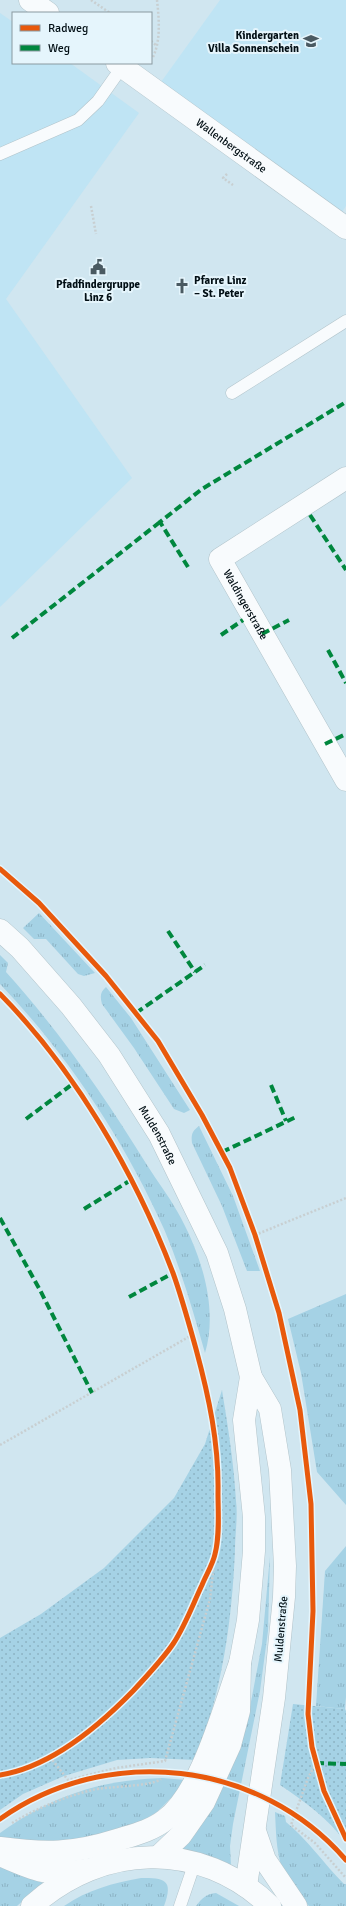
<svg xmlns="http://www.w3.org/2000/svg" width="346" height="1906" font-family="Signika,sans-serif">
<style>
.built{fill:#bfe4f4}
.grass{fill:url(#grass-tufts)}
.park{fill:url(#park-dots)}
.lines{fill:none;stroke-linecap:round;stroke-linejoin:round}
.lane-casing{stroke:#b1c3ca;stroke-width:13}
.street-casing{stroke:#b1c3ca;stroke-width:23}
.secondary-casing{stroke:#b1c3ca;stroke-width:23}
.highway-casing{stroke:#b1c3ca;stroke-width:23}
.path{stroke:#c8cfd1;stroke-width:2.5;stroke-dasharray:2 2;stroke-linecap:butt}
.lane{stroke:#f8fbfd;stroke-width:12}
.street{stroke:#f8fbfd;stroke-width:22}
.secondary{stroke:#f8fbfd;stroke-width:22}
.highway{stroke:#f8fbfd;stroke-width:22}
.quiet{stroke:#00873e;stroke-width:4;stroke-dasharray:8 4;stroke-linecap:butt}
.cycleway-casing{stroke:#e5f5fc;stroke-width:8}
.cycleway{stroke:#e8590c;stroke-width:5}
.labels{text-anchor:middle;dominant-baseline:central;stroke-width:4;stroke-linejoin:round;paint-order:stroke}
.poi-label{font-size:11px;font-weight:bold;fill:#020f15;stroke:#e5f5fc;text-anchor:end}
.street-label{font-size:11px;fill:#020f15;stroke:#e5f5fc}
</style>
<defs>
<pattern id="grass-tufts" width="24" height="20" patternUnits="userSpaceOnUse"><rect width="24" height="20" fill="#a5d2e5"/><path d="M3 7l-1-3M5 7V3M7 7l1-3M15 17l-1-3M17 17v-4M19 17l1-3" fill="none" stroke="#8cb3c4"/></pattern>
<pattern id="park-dots" width="8" height="8" patternUnits="userSpaceOnUse"><rect width="8" height="8" fill="#a5d2e5"/><path d="M2 2h.1M6 6h.1" fill="none" stroke="#8cb3c4" stroke-width="1.8" stroke-linecap="round"/></pattern>
</defs>
<rect width="100%" height="100%" fill="#d0e6f0"/>
<g class="built">
<path d="M220 0H346V206L340 215 161 82Z"/>
<path d="M0 13 13 22V63H70L139 113 6 299 132 478 0 607Z"/>
</g>
<g class="grass">
<path d="M39 913 95 973 84 976 78 974 46 939H34L23 928Z"/>
<path d="M0 955 8 963 6 972C60 1032 105 1097 147 1165 157 1181 168 1195 177 1211 200 1251 219 1307 205 1353 193 1311 181 1269 164 1229 124 1140 68 1055 0 984Z"/>
<path d="M106 987 131 1018 190 1110 184 1113 174 1109 134 1048 102 1004C100 997 100 992 106 987Z"/>
<path d="M199 1126 233 1196 260 1271H247L222 1206 192 1143C191 1135 192 1131 199 1126Z"/>
<path d="M346 1294V1505L317 1472 301 1373 288 1319Z"/>
<path d="M346 1546V1697L345 1709 316 1706 325 1571Z"/>
<path d="M270 1556 268 1631 260 1691 233 1824 230 1846 231 1866 207 1855 177 1849 249 1712 262 1644Z"/>
<path d="M162 1778 186 1780 172 1797 157 1812 138 1824 69 1843H26L0 1837V1833C52 1796 99 1780 162 1778Z"/>
<path d="M275 1812 285 1816 286 1822C308 1840 324 1864 344 1884H346V1906H309C299 1895 287 1882 282 1868 276 1850 276 1831 275 1812Z"/>
<path d="M0 1867 43 1883 17 1906H0Z"/>
<path d="M141 1878C164 1878 174 1879 164 1906H64C87 1890 113 1883 141 1878Z"/>
<path d="M216 1893 239 1906H196C202 1898 206 1894 216 1893Z"/>
</g>
<g class="park">
<path d="M222 1390C228 1427 234 1464 236 1501 238 1517 235 1534 235 1550 232 1621 222 1693 195 1760L150 1758 117 1760 64 1776 23 1794 0 1810V1638L41 1614 104 1568 174 1498 205 1444Z"/>
<path d="M293 1704 345 1709 346 1711V1843C328 1818 305 1802 280 1785Z"/>
</g>
<g class="lines">
<defs>
<g id="lane">
<path d="M0 154 78 120 98 101 122 67"/>
<path d="M232 393 346 321"/>
<path d="M180 1906 195 1862"/>
</g>
<g id="street">
<path d="M30 0 48 13"/>
<path id="s1" d="M117 63 346 228"/>
<path id="s2" d="M346 478 220 559 346 780"/>
</g>
<g id="secondary">
<path id="s3" d="M0 930 20 948 71 1006 109 1055 159 1134 217 1253 235 1309 251 1377 270 1409 280 1470 285 1566 284 1597 274 1698 246 1886"/>
<path d="M158 1857 181 1835 204 1802 230 1745 239 1711 240 1663 248 1620 254 1551V1517L244 1420 251 1377"/>
<path d="M32 1906C102 1843 200 1839 270 1906"/>
</g>
<g id="highway">
<path d="M255 1831 265 1860 296 1906"/>
<path d="M0 1848C45 1854 73 1854 117 1840 133 1835 151 1831 165 1820 202 1793 224 1706 240 1663"/>
<path d="M0 1855C36 1871 46 1876 86 1870"/>
</g>
</defs>
<use href="#lane" class="lane-casing"/>
<use href="#street" class="street-casing"/>
<use href="#secondary" class="secondary-casing"/>
<use href="#highway" class="highway-casing"/>
<g class="path">
<path d="M91 0 110 13"/>
<path d="M151 41 157 46"/>
<path d="M153 57C161 40 159 19 157 0"/>
<path d="M227 174 223 178 233 185"/>
<path d="M91 206 96 234"/>
<path d="M255 1235 346 1198"/>
<path d="M0 1445 192 1335"/>
<path d="M50 1757 68 1780 116 1768 165 1761 210 1599 215 1555"/>
<path d="M316 1763 308 1778 291 1825 315 1843 346 1878"/>
<path d="M0 1775C59 1766 116 1713 152 1669 159 1660 168 1652 173 1643 190 1616 201 1586 214 1557"/>
<path d="M12 1823C37 1808 64 1797 92 1790 108 1786 150 1787 161 1779"/>
</g>
<use href="#lane" class="lane"/>
<use href="#street" class="street"/>
<use href="#secondary" class="secondary"/>
<use href="#highway" class="highway"/>
<g class="quiet">
<path d="M310 515 346 570"/>
<path d="M188 567 160 522 202 489 346 402"/>
<path d="M262 634 289 620"/>
<path d="M221 635 243 620"/>
<path d="M12 638 160 522"/>
<path d="M328 650 346 683"/>
<path d="M325 744 346 734"/>
<path d="M168 931 195 972"/>
<path d="M136 1013 205 965"/>
<path d="M271 1085 286 1121"/>
<path d="M26 1119 74 1083"/>
<path d="M222 1152 296 1117"/>
<path d="M84 1209 131 1180"/>
<path d="M0 1218 40 1290 92 1393"/>
<path d="M129 1297 173 1273"/>
<path d="M316 1763 346 1764"/>
</g>
<defs>
<g id="cycleway">
<path d="M0 869 39 903 106 976 158 1041 202 1115 230 1168 255 1235 279 1313 300 1410 311 1504 313 1611 308 1714 312 1747 324 1791 346 1839"/>
<path d="M0 994C75 1070 135 1173 173 1273 182 1298 189 1324 196 1349 209 1397 219 1444 218 1493 218 1513 220 1535 215 1554 213 1564 206 1575 202 1585 193 1604 185 1626 173 1644 162 1660 147 1676 133 1691 98 1727 51 1767 0 1775"/>
<path d="M0 1819C107 1743 260 1760 346 1860"/>
</g>
</defs>
<use href="#cycleway" class="cycleway-casing"/>
<use href="#cycleway" class="cycleway"/>
</g>
<defs>
<symbol id="school-bare" viewBox="-9 -9 18 18"><path d="M0-5L7-2L0 1L-7-2ZM-4 1L0 2.5L4 1V4Q0 6-4 4Z" fill="#4a5a62" stroke="#e5f5fc" stroke-width="2.5" paint-order="stroke"/></symbol>
<symbol id="civic-bare" viewBox="-9 -9 18 18"><path d="M-.6-6.5H3V-4.5H.6V-3L4-1V1h2V6H-6V1h2V-1L-.6-3ZM-1.2 2.5V6h2.4V2.5Z" fill="#4a5a62" stroke="#e5f5fc" stroke-width="2.5" paint-order="stroke"/></symbol>
<symbol id="church-bare" viewBox="-9 -9 18 18"><path d="M-1.2-6h2.4v3.5h3.3v2.4h-3.3V6h-2.4V-.1h-3.3v-2.4h3.3Z" fill="#4a5a62" stroke="#e5f5fc" stroke-width="2.5" paint-order="stroke"/></symbol>
</defs>
<g fill-rule="evenodd">
<use href="#school-bare" x="300" y="30" width="22" height="22"/>
<use href="#civic-bare" x="87" y="256" width="22" height="22"/>
<use href="#church-bare" x="171" y="275" width="22" height="22"/>
</g>
<g class="labels">
<g class="poi-label">
<text x="299" y="35">Kindergarten<tspan x="299" dy="13">Villa Sonnenschein</tspan></text>
<text x="194" y="280" text-anchor="start">Pfarre Linz<tspan x="194" dy="13">– St. Peter</tspan></text>
<text x="98" y="284" text-anchor="middle">Pfadfindergruppe<tspan x="98" dy="13">Linz 6</tspan></text>
</g>
<g class="street-label">
<text stroke="none"><textPath href="#s1" startOffset="141">Wallenbergstraße</textPath></text>
<text stroke="none"><textPath href="#s2" startOffset="202">Waldingerstraße</textPath></text>
<text stroke="none"><textPath href="#s3" startOffset="260">Muldenstraße</textPath></text>
<text transform="translate(281 1629) rotate(-85)">Muldenstraße</text>
</g>
</g>
<rect x="12" y="12" width="140" height="52" fill="#e5f5fc" stroke="#8a99a0"/>
<rect x="20" y="25" width="20" height="6" fill="#e8590c" stroke="#8a99a0"/>
<text x="48" y="32" font-size="12" fill="#020f15">Radweg</text>
<rect x="20" y="45" width="20" height="6" fill="#00873e" stroke="#8a99a0"/>
<text x="48" y="52" font-size="12" fill="#020f15">Weg</text>
</svg>
